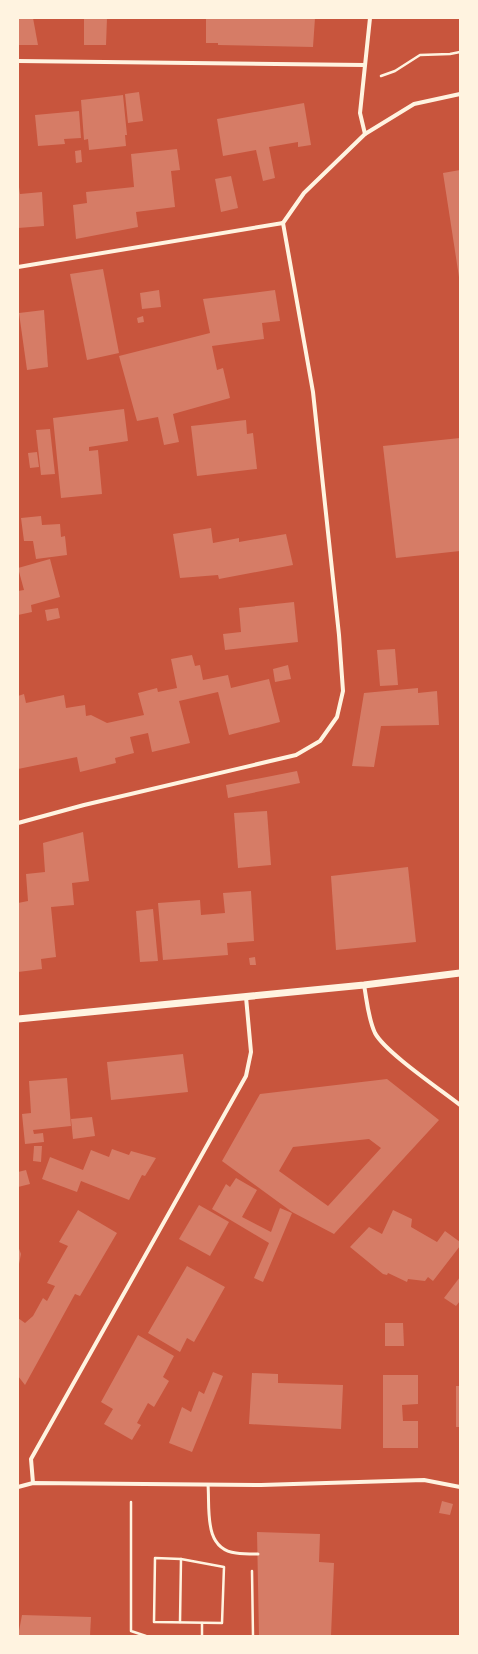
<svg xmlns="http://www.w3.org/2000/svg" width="478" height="1654" font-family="Montserrat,sans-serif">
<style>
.building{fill:#d67c66;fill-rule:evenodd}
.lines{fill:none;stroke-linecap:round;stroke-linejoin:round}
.path{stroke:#fff3e0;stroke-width:2.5}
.service{stroke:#fff3e0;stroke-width:3}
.minor{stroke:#fff3e0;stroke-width:4}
.tertiary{stroke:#fff3e0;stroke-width:7}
</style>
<rect width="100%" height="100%" fill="#c8553d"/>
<g class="building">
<path d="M18 18H33L38 45H18Z"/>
<path d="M84 18H107L106 45H84Z"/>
<path d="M206 18H315L313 47 218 45V43H206Z"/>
<path d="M139 92 143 121 128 123 125 94Z"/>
<path d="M123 95 127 135H125L126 146 89 150 88 139 84 140 81 100Z"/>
<path d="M304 103 311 145 298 147V142L269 147 275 178 263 181 256 150 223 156 217 119Z"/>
<path d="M79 111 81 138 64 139 65 144 38 146 35 115Z"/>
<path d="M177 149 180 170 171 171 175 207 136 212 138 227 76 239 73 205 87 203 86 192 134 187 131 154Z"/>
<path d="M81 150 82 162 76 163 75 151Z"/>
<path d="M460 170V277H459L443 173Z"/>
<path d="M231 176 238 208 221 212 215 179Z"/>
<path d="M18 180 20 194 42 192 44 226 18 228Z"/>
<path d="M103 269 119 353 87 360 70 274Z"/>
<path d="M159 290 161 307 142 309 140 293Z"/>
<path d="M275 290 280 321 262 323 264 339 212 346 217 370 223 368 230 398 173 414 179 442 164 445 158 417 137 421 119 356 210 333 203 299Z"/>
<path d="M44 310 48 367 27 370 19 313Z"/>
<path d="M143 316 144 322 138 323 137 318Z"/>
<path d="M124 409 128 441 89 447V451L98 450 102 494 61 498 53 418Z"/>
<path d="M246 420 247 434 253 433 257 469 197 476 191 426Z"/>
<path d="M50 429 55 474 41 475 36 430Z"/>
<path d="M460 438V551L396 558 383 446Z"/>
<path d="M37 452 39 467 30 468 28 453Z"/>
<path d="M41 516 42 525 60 524 61 537 65 536 67 555 36 559 33 541H24L21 518Z"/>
<path d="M211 528 213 543 239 538V542L286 534 293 565 219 579 218 575 180 578 173 534Z"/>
<path d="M50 559 60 597 31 605 32 612 18 615V591L24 590 18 568Z"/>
<path d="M294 602 298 642 225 650 223 634 241 632 239 608Z"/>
<path d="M58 608 60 618 47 621 45 610Z"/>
<path d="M395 649 398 685 380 686 377 650Z"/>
<path d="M192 655 195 666 200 665 203 680 228 675 231 688 269 679 280 722 229 735 218 692 179 701 190 743 152 752 148 733 130 737 134 753 115 758 116 763 80 772 77 757 18 769V696L24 694 26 703 64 695 66 708 85 705 86 716 91 715 107 723 144 715 138 693 157 688 158 692 177 688 171 659Z"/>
<path d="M288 665 291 679 275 682 273 669Z"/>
<path d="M418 688V693L437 691 439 725 381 726 374 767 352 766 364 693Z"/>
<path d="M297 771 300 783 228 798 226 785Z"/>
<path d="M267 811 271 865 238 868 234 813Z"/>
<path d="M83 832 89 881 72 883 74 905 51 907 56 957 41 959 42 969 18 972V903L28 901 26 874 45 872 43 843Z"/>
<path d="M408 867 416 942 336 950 331 876Z"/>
<path d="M251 891 254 941 227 943 228 955 163 960 158 903 200 900 201 915 225 913 223 893Z"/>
<path d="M153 909 158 961 140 962 136 911Z"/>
<path d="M255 957 256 965H250L249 958Z"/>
<path d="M183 1054 188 1092 111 1100 107 1062Z"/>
<path d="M67 1078 71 1126 33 1130 34 1134 43 1133 44 1142 25 1144 22 1114 31 1113 29 1081Z"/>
<path d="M387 1079 439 1120 334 1234 292 1212 222 1161 260 1094ZM369 1139 381 1148 328 1206 279 1171 293 1147Z"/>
<path d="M92 1117 95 1136 73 1139 71 1119Z"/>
<path d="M34 1146H42L41 1162 33 1161Z"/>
<path d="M112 1149 129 1155 131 1151 156 1158 145 1176 142 1175 129 1200 81 1181 77 1192 42 1179 50 1157 83 1170 91 1150 109 1157Z"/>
<path d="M26 1170 30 1184 18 1187V1172Z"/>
<path d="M236 1178 257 1190 242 1217 271 1232 280 1208 292 1213 263 1282 254 1278 269 1243 212 1209 226 1184 230 1187Z"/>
<path d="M199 1205 229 1222 210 1256 179 1239Z"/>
<path d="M78 1210 117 1233 80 1296 75 1294 25 1385 18 1376V1318L25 1323 33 1316 43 1298 47 1301 55 1286 47 1283 68 1246 59 1242Z"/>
<path d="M393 1210 412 1219 411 1227 437 1242 445 1231 460 1242V1246L433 1281 428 1277 425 1281 408 1279 407 1282 388 1273 387 1275 383 1274 350 1247 369 1227 382 1234Z"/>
<path d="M18 1246 21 1254 19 1264H18Z"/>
<path d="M187 1266 225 1287 194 1342 187 1338 180 1352 148 1333Z"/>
<path d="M460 1277V1301L456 1306 444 1298Z"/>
<path d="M385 1323H403L404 1346H385Z"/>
<path d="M138 1335 174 1356 163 1377 169 1381 154 1407 148 1403 137 1423 141 1425 132 1440 104 1424 113 1409 101 1402Z"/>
<path d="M213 1372 223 1376 192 1452 169 1443 182 1407 191 1412 199 1391 204 1394Z"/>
<path d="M252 1373 278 1374V1383L343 1385 341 1429 249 1424Z"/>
<path d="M383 1375H418V1404L402 1405 403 1421H418V1448H383Z"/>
<rect x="456" y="1386" width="4" height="41"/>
<path d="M442 1501 453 1504 450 1515 439 1513Z"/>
<path d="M257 1532 320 1534 319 1562 334 1563 331 1636H259Z"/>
<path d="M22 1615 91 1617 90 1636H18Z"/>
</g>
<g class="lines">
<g class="path">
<path d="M381 76 395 71 420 55 450 54 460 52"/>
<path d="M131 1502V1631L146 1636"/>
<path d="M155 1558 181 1559 224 1567 222 1623 154 1622Z"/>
<path d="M252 1571 253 1636"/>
<path d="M180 1622 181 1559"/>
<path d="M202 1623V1636"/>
</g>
<path class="service" d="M208 1485C210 1509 203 1549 236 1553 243 1554 251 1554 258 1554"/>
<g class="minor">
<path d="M370 18 360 113 365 134 414 104 460 94"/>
<path d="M18 61 364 65"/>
<path d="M283 223 304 193 365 134"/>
<path d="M18 267 283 223"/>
<path d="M18 823 84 805 296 755 320 741 337 717 343 691 339 635 313 392 283 223"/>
<path d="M364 985C367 1001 368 1018 375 1033 385 1052 441 1090 460 1105"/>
<path d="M33 1483 31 1459 246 1076 251 1052 246 997"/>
<path d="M18 1487 33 1483 261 1485 424 1480 460 1487"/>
</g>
<path class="tertiary" d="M18 1019 364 985 460 973"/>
</g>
<rect width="478" height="1654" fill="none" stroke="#fff3e0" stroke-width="38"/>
</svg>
